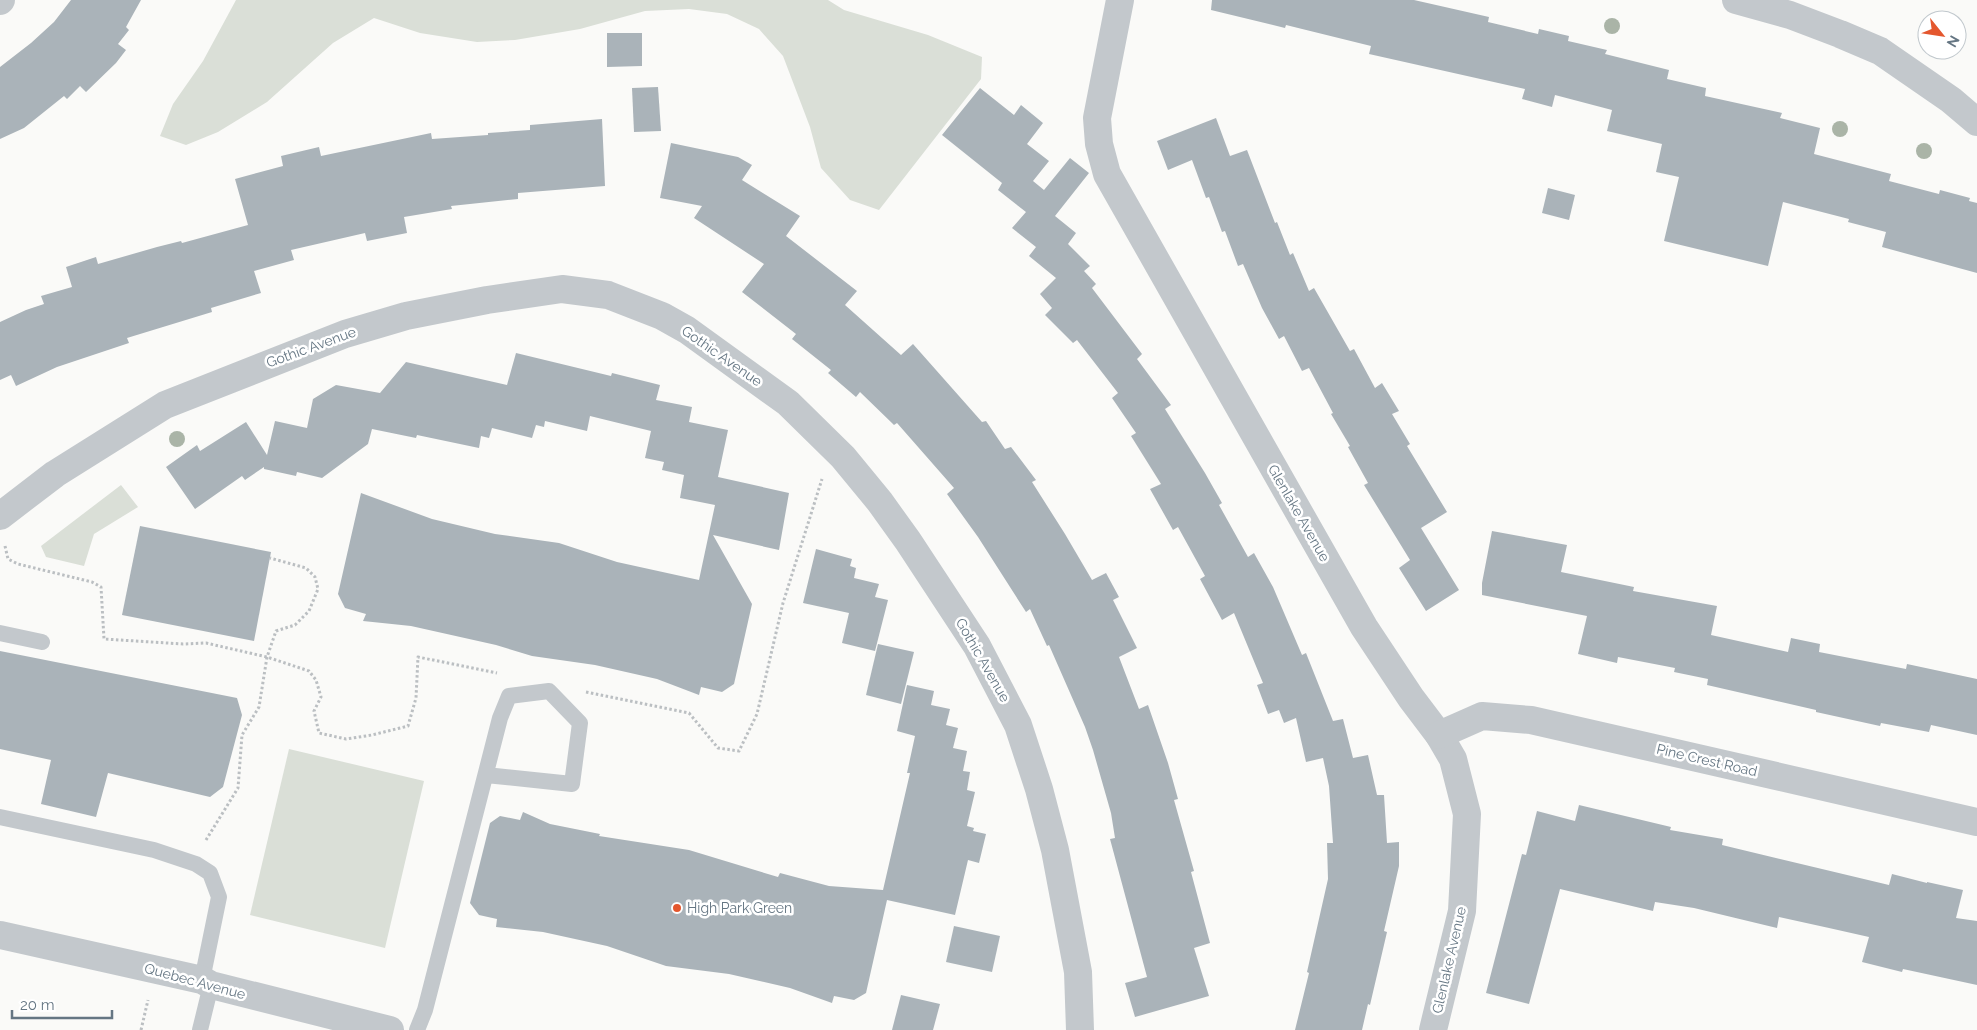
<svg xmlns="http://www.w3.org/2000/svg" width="1977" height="1030" font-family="Raleway,sans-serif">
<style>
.green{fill:#dadfd7}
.building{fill:#aab3b9}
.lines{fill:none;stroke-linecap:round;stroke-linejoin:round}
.path{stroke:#bbbfc2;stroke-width:3;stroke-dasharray:2.5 2.5;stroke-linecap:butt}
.lane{stroke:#c3c8cc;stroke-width:16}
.street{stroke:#c3c8cc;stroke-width:28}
.tree{fill:#aab4a7}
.poi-dot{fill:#e4572e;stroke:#fff;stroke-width:2}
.labels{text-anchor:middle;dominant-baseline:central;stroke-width:5;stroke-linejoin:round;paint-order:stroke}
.street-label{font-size:14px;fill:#657683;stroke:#fff}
.poi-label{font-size:14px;fill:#657683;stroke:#fff;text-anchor:start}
</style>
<rect width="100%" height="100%" fill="#fafaf8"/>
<g class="green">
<path d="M236 0H828L844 10 928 35 982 57 981 79 879 210 850 200 821 168 810 127 783 56 759 29 727 14 689 9 645 11 580 29 515 40 477 42 420 33 374 18 333 43 267 102 218 132 186 145 160 136 173 104 203 61Z"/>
<path d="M121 485 138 507 94 534 84 566 46 557 41 546Z"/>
<path d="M289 749 424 781 385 948 250 915Z"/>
</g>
<g class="building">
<path d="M71 0H141L126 27 129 30 118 44 126 50 116 63 86 92 80 86 67 99 64 96 24 128 0 139V67L31 43 54 22Z"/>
<path d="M1212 0H1414L1489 17 1488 22 1538 34 1539 29 1569 36 1568 41 1607 50 1605 54 1669 70 1667 79 1706 88 1705 96 1782 113 1780 118 1820 128 1814 154 1891 174 1889 181 1939 194 1940 190 1970 198 1969 201 1977 203V273L1882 247 1886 232 1848 222 1849 219 1783 202 1768 266 1664 241 1679 177 1656 172 1662 144 1607 131 1612 110 1555 95 1552 107 1522 99 1525 89 1369 54 1371 46 1286 25 1285 28 1211 10Z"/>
<path d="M607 33H642V66L607 67Z"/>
<path d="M658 87 661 131 634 132 632 88Z"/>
<path d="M980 88 1014 115 1021 105 1043 123 1027 144 1049 161 1033 181 1044 190 1070 158 1089 173 1055 216 1076 233 1068 244 1090 266 1084 271 1096 284 1092 288 1142 354 1137 359 1171 405 1165 409 1205 473 1222 503 1219 505 1248 557 1254 553 1273 587 1302 655 1306 653 1333 721 1343 719 1353 758 1368 755 1377 795H1384L1387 843 1399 842V866L1384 931 1387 932 1370 1005 1368 1004 1362 1030H1295L1309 973 1307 972 1328 879 1327 843H1333L1329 786 1323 758 1306 762 1296 718 1284 723 1279 710 1268 714 1257 685 1263 683 1234 613 1222 620 1200 579 1205 576 1178 527 1173 530 1150 489 1161 484 1131 436 1136 433 1112 398 1118 393 1077 340 1073 343 1045 315 1052 308 1040 294 1056 278 1029 256 1036 247 1012 228 1026 212 998 190 1002 183 942 135Z"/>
<path d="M1216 118 1230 156 1247 150 1275 223 1277 222 1290 255 1293 253 1309 291 1314 288 1350 351 1354 349 1375 388 1382 383 1399 411 1392 414 1410 444 1407 446 1447 512 1421 528 1459 590 1426 611 1399 568 1410 560 1364 485 1368 483 1348 447 1350 446 1331 414 1333 413 1309 368 1302 371 1284 336 1279 339 1262 308 1243 264 1238 266 1225 231 1222 232 1209 197 1206 198 1192 160 1168 170 1157 141Z"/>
<path d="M602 119 605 186 518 193V199L451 206 452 209 404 217 407 233 367 241 365 233 291 250 294 260 254 271 261 293 211 308 212 312 127 338 129 343 57 367 16 386 11 375 0 380V322L26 310 44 304 41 296 72 287 66 267 96 257 98 264 157 247 181 241 182 243 248 225 235 179 283 166 281 156 319 147 321 156 431 133 432 139 488 135V133L530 130V125Z"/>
<path d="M671 143 738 157 752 165 742 180 800 216 786 236 857 291 845 305 901 355 913 344 982 422 986 421 1005 449 1011 447 1036 480 1032 482 1065 534 1092 580 1106 573 1119 597 1113 600 1137 648 1119 657 1139 709 1148 705 1168 763 1178 799 1174 800 1194 871 1191 872 1210 943 1194 948 1209 996 1135 1017 1125 983 1147 977 1110 839 1115 838 1111 813 1093 750 1085 727 1049 645 1047 646 1030 609 1026 612 978 537 947 494 954 488 897 423 894 425 860 392 856 397 828 373 831 370 792 339 796 334 742 292 764 264 694 218 702 206 660 198Z"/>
<path d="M1548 188 1575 195 1569 220 1542 213Z"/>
<path d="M516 353 611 376 612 373 660 385 656 400 692 407 689 422 728 430 718 477 789 493 779 550 713 535 752 604 734 684 722 692 701 687 699 695 657 679 595 665 532 656 496 645 411 626 363 621 366 614 345 608 338 594 361 493 432 519 495 534 559 543 617 562 699 580 715 505 680 498 684 475 662 470 664 462 645 458 651 431 590 416 587 431 545 421 544 427 536 425 532 438 492 428 489 438 481 436 479 448 417 435 416 438 372 429 368 444 322 478 297 472 296 476 264 469V467L245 480 242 476 195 509 166 467 197 445 200 451 246 422 267 455 275 421 307 428 313 399 336 385 380 393 406 362 507 385Z"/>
<path d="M140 526 271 552 254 641 122 615Z"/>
<path d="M1492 531 1567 545 1561 572 1634 587 1633 591 1717 606 1711 635 1788 652 1791 638 1820 644 1819 652 1906 669 1907 664 1977 679V735L1931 725 1929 732 1881 723 1880 726 1816 712V710L1707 685 1708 679 1674 672 1675 668 1618 657 1617 663 1578 654 1587 616 1482 595V583Z"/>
<path d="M816 549 852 559 850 566 856 568 854 578 879 584 875 597 888 600 875 651 842 643 849 613 803 603Z"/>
<path d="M878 644 914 652 901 704 866 695Z"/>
<path d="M0 651 237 698 242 715 223 787 210 797 108 773 96 817 41 804 51 760 0 749Z"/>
<path d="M907 685 934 691 931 705 950 709 946 725 958 728 953 748 967 751 963 771 970 772 967 790 975 792 967 826 974 828 973 831 986 834 979 863 968 860 955 915 887 900 866 993 854 1000 834 996 832 1003 790 988 729 974 666 966 607 946 543 932 496 927 497 919 479 915 470 903 490 823 500 816 520 820 523 812 550 824 600 834 599 836 689 850 778 877 780 873 829 886 883 890 910 773H907L915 736 897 731Z"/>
<path d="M1579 805 1671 827 1670 830 1723 839 1722 845 1889 885 1892 874 1927 883V882L1963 890 1956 918 1977 921V985L1903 969 1902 972 1862 962 1869 937 1829 928 1779 917 1777 928 1694 908 1655 902 1653 911 1560 889 1529 1004 1486 993 1522 854 1526 855 1537 811 1575 821Z"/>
<path d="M954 926 1000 936 992 972 946 962Z"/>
<path d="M901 995 940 1004 933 1030H892Z"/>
</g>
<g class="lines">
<g class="path">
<path d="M5 546 8 559 18 564 92 582 101 587 104 639 183 644 206 643 267 657 309 671 316 680 321 697 314 711 319 733 346 739 372 735 408 726 416 698 418 657 497 673"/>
<path d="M586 692 689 713 718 748 739 751 757 714 783 603 822 479"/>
<path d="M206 840 238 788 242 735 259 707 267 657 276 631 295 625 309 611 318 589 315 577 306 568 270 558"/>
<path d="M141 1030 148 1000"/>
</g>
<g class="lane">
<path d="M0 633 42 642"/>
<path d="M0 817 154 850 196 864 210 873 219 897 202 980"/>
<path d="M200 1030 211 985"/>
<path d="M417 1030 425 1010 500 718 509 696 549 691 580 723 572 784 486 775"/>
</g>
<g class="street">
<path d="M1120 0 1097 118 1099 144 1107 174 1364 627 1411 698 1439 735 1453 759 1467 814 1462 911 1433 1030"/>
<path d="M1736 0 1790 15 1840 34 1880 51 1951 100 1977 122"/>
<path d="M0 1 1 0"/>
<path d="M0 516 55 474 165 405 345 334 406 316 487 300 562 289 608 295 662 316 687 330 788 403 843 457 880 502 908 541 977 646 1018 725 1039 789 1055 850 1078 972 1080 1030"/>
<path d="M1439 735 1482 716 1531 720 1977 822"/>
<path d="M0 935 202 980 211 985 390 1030"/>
</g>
</g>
<g class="tree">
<circle cx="1612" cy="26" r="8"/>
<circle cx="1840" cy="129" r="8"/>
<circle cx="1924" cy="151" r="8"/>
<circle cx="177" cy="439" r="8"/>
</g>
<circle class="poi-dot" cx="677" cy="908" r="5"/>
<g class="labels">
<g class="street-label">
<text transform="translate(311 347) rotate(-20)">Gothic Avenue</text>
<text transform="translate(722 356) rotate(35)">Gothic Avenue</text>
<text transform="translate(1299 513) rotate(60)">Glenlake Avenue</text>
<text transform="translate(983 660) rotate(60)">Gothic Avenue</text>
<text transform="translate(1707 760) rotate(13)">Pine Crest Road</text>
<text transform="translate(1449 960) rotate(-77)">Glenlake Avenue</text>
<text transform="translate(195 981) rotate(15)">Quebec Avenue</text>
</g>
<g class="poi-label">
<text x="687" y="908">High Park Green</text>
</g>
</g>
<g transform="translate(1942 35) rotate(120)"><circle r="24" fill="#ffffff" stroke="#c1c8cd"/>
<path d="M0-4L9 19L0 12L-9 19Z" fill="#e4572e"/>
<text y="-8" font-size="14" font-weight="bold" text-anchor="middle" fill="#657683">N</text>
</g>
<path d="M12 1010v8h100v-8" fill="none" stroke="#657683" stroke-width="2.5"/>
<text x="20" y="1010" font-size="15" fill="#657683" stroke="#ffffff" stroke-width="4" paint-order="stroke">20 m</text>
</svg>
